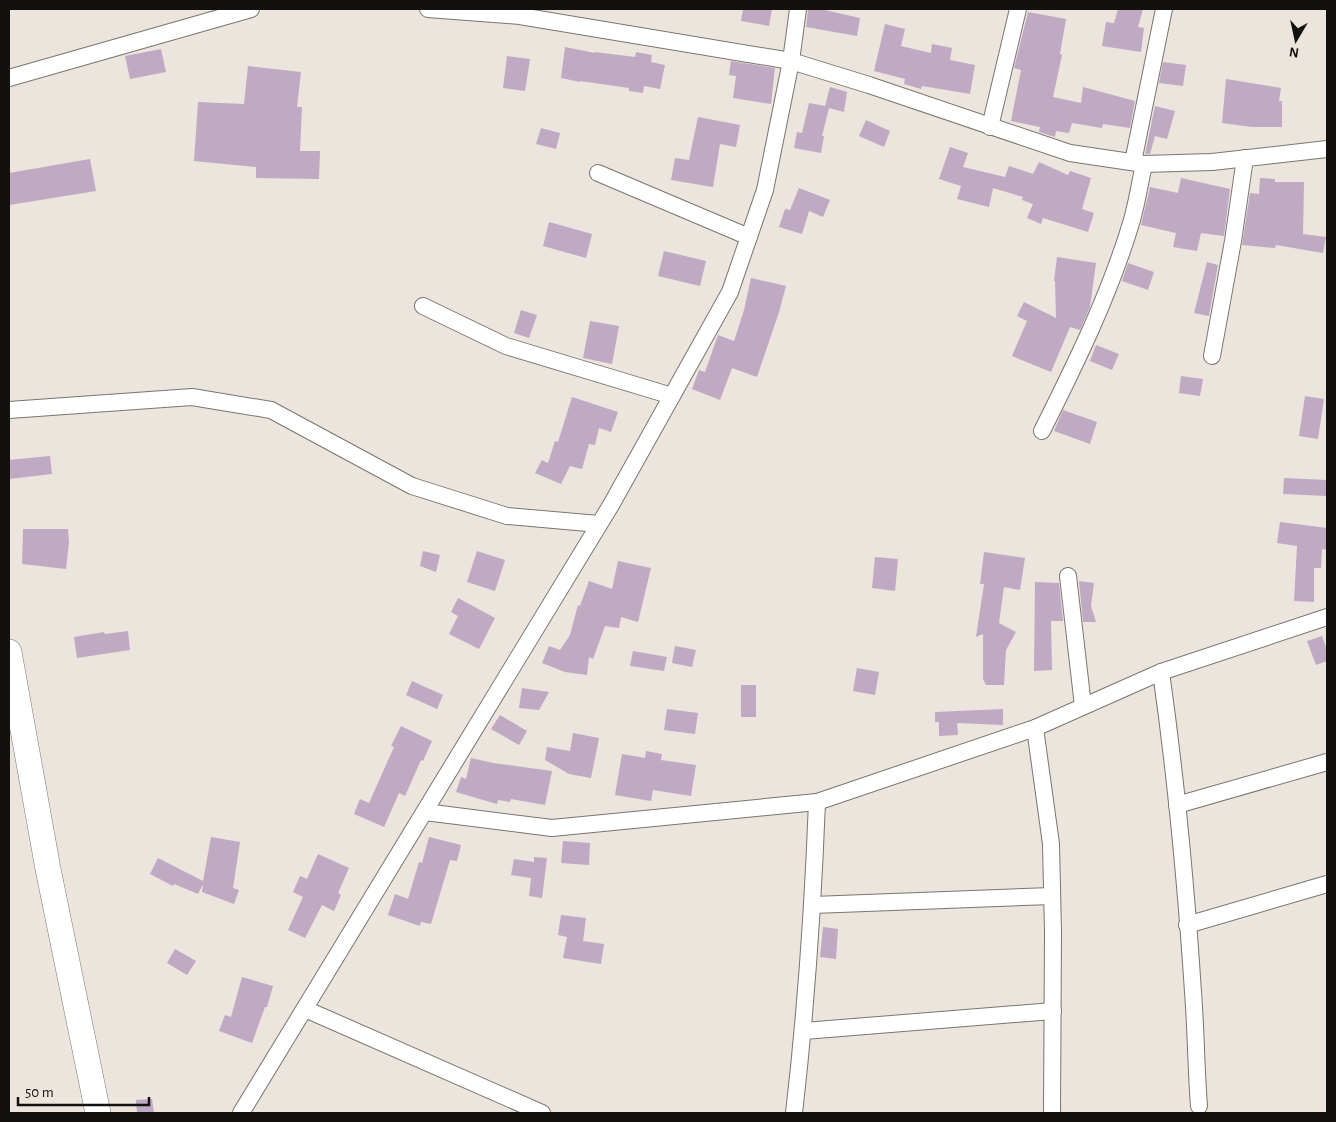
<svg xmlns="http://www.w3.org/2000/svg" width="1336" height="1122" font-family="'Alegreya Sans',sans-serif">
<style>
.building{fill:#bfa9c3}
.lines{fill:none;stroke-linecap:round;stroke-linejoin:round}
.minor-casing{stroke:#7a756e;stroke-width:18}
.highway-casing{stroke:#7a756e;stroke-width:26}
.minor{stroke:#fff;stroke-width:16}
.highway{stroke:#fff;stroke-width:25}
</style>
<rect width="100%" height="100%" fill="#ebe5dd"/>
<g class="building">
<path d="M743 9H772L769 26 741 21Z"/>
<path d="M808 9H820L860 18 857 36 806 27Z"/>
<path d="M1118 9H1143L1138 27 1144 28 1141 52 1102 46 1106 22 1114 23Z"/>
<path d="M1028 12 1066 19 1060 54 1062 55 1053 97 1081 103 1083 87 1135 101 1130 128 1103 124 1102 128 1072 123 1069 133 1056 131 1055 137 1039 132 1040 127 1011 121 1021 70 1014 68Z"/>
<path d="M885 24 905 29 901 46 931 53 932 44 952 48 950 60 975 65 970 94 922 86 921 89 904 84 905 79 874 71Z"/>
<path d="M565 47 595 53V52L635 57 636 52 652 55 651 62 665 65 660 89 644 86 643 93 629 91V88L580 81V82L561 78Z"/>
<path d="M161 49 166 72 130 79 125 56Z"/>
<path d="M507 56 530 59 525 91 503 88Z"/>
<path d="M731 61 775 68 771 104 733 98 736 76 729 75Z"/>
<path d="M1163 62 1186 65 1183 86 1159 83Z"/>
<path d="M248 66 301 72 297 107H302L300 151H320L319 179 256 178V167L194 161 198 102 244 104Z"/>
<path d="M1226 79 1281 88 1279 101H1282V127H1252L1222 123Z"/>
<path d="M830 87 847 92 844 112 829 108 822 136H824L821 153 794 148 797 132 802 133 809 103 825 106Z"/>
<path d="M1155 106 1175 111 1167 139 1155 136 1150 154H1145Z"/>
<path d="M698 117 740 125 736 147 720 144 713 187 671 180 675 158 689 160Z"/>
<path d="M866 120 890 131 884 147 859 136Z"/>
<path d="M541 128 560 133 556 149 536 144Z"/>
<path d="M950 147 968 153 963 167 1005 177 1009 166 1033 174 1039 162 1068 175 1070 171 1091 178 1082 209 1094 213 1088 232 1043 218 1041 224 1027 218 1033 204 1022 200 1023 197 993 188 989 207 957 199 961 186 939 179Z"/>
<path d="M90 159 96 191 9 205V173Z"/>
<path d="M1181 178 1230 189 1224 236 1201 233 1197 251 1173 247 1176 233 1141 225 1150 187 1178 193Z"/>
<path d="M1260 178 1275 179V182H1304L1303 234 1326 237 1323 253 1276 245 1275 248 1242 245 1250 193 1259 194Z"/>
<path d="M799 188 830 200 823 217 809 211 802 234 779 227 785 209 790 210Z"/>
<path d="M549 222 592 234 586 258 543 246Z"/>
<path d="M664 251 706 261 700 286 658 276Z"/>
<path d="M1057 257 1096 263 1090 307 1080 330 1070 327 1051 372 1012 356 1027 321 1017 316 1024 302 1056 318 1055 281H1054Z"/>
<path d="M1207 262 1218 265 1209 316 1194 313Z"/>
<path d="M1128 263 1154 272 1148 290 1122 281Z"/>
<path d="M751 278 786 286 779 312 757 377 732 368 720 400 692 389 699 370 705 372 718 335 734 341 744 310Z"/>
<path d="M521 310 537 315 529 338 514 333Z"/>
<path d="M590 321 619 326 612 364 583 358Z"/>
<path d="M1096 345 1119 354 1112 370 1090 361Z"/>
<path d="M1181 376 1203 379 1200 396 1179 393Z"/>
<path d="M1305 396 1324 399 1318 439 1299 436Z"/>
<path d="M572 397 618 412 611 432 599 428 595 445 589 444 582 469 570 466 561 484 535 473 542 460 548 463 555 441 558 442Z"/>
<path d="M1063 410 1097 422 1090 444 1054 431Z"/>
<path d="M50 456 52 474 9 479V460Z"/>
<path d="M1284 478 1327 480V496L1283 494Z"/>
<path d="M1280 522 1327 528V550L1322 549 1321 568H1314V602L1294 601 1297 546 1277 543Z"/>
<path d="M23 529H68L69 542 66 569 22 564Z"/>
<path d="M423 551 440 555 436 572 420 566Z"/>
<path d="M477 551 505 560 495 591 467 582Z"/>
<path d="M984 552 1025 558 1020 590 1004 587 999 623 1016 632 1006 650 1004 685H986L983 679V634L976 637 984 584H980Z"/>
<path d="M875 557 898 559 895 591 872 588Z"/>
<path d="M618 561 651 568 638 622 621 617 619 628 605 626 593 659 589 657 587 675 565 672 542 663 549 646 560 650 570 635 578 605 580 606 589 581 612 589Z"/>
<path d="M1079 581 1094 583 1091 606 1096 622H1083Z"/>
<path d="M1035 582 1059 583 1063 621H1051L1052 670 1034 671Z"/>
<path d="M458 598 495 618 479 649 449 634 458 616 451 612Z"/>
<path d="M128 631 130 650 77 658 74 637 104 632 105 634Z"/>
<path d="M1322 636 1327 650V661L1316 665 1307 641Z"/>
<path d="M675 646 696 650 692 667 672 663Z"/>
<path d="M633 651 667 657 664 671 630 666Z"/>
<path d="M857 668 879 672 875 695 853 691Z"/>
<path d="M412 681 443 695 437 709 406 695Z"/>
<rect x="741" y="685" width="15" height="32"/>
<path d="M522 688 549 692 539 710 519 708Z"/>
<path d="M667 709 698 713 695 734 664 730Z"/>
<path d="M1003 709V725L957 723 958 735 939 736V722H935V712Z"/>
<path d="M500 715 527 731 519 745 491 729Z"/>
<path d="M401 726 432 741 423 761 421 760 405 796 399 793 384 827 354 814 360 799 369 803 394 747 391 746Z"/>
<path d="M573 733 599 738 591 778 569 774 545 760 547 747 570 751Z"/>
<path d="M646 751 662 754 661 760 696 765 691 796 653 790 651 801 615 795 622 754 645 758Z"/>
<path d="M471 758 493 763 552 771 545 805 511 799 510 802 498 800 497 804 456 792 461 777 466 779Z"/>
<path d="M211 837 240 842 233 888 239 890 234 904 202 892 203 884 198 894 174 884 173 886 150 874 158 858 203 881Z"/>
<path d="M429 837 461 845 457 861 450 860 431 924 421 922 420 926 388 915 395 894 408 899 419 862 422 863Z"/>
<path d="M563 841 590 843 589 865 561 863Z"/>
<path d="M318 854 349 868 338 893 341 895 334 911 322 905 305 938 288 930 303 897 293 892 300 876 307 879Z"/>
<path d="M534 857 547 858 542 898 529 896 531 878 511 875 514 859 534 862Z"/>
<path d="M561 915 586 918 583 941 604 944 601 964 563 958 567 937 558 935Z"/>
<path d="M823 927 838 929 836 959 820 957Z"/>
<path d="M175 949 196 961 187 975 167 963Z"/>
<path d="M242 977 273 986 267 1007H265L252 1043 219 1031 225 1015 231 1017Z"/>
<path d="M152 1099 154 1113H137L136 1100Z"/>
</g>
<g class="lines">
<defs>
<g id="minor">
<path d="M428 9 520 16 791 61 869 85 1070 153 1144 164 1212 162 1327 149"/>
<path d="M9 78 251 9"/>
<path d="M990 127 1018 9"/>
<path d="M1133 162 1164 9"/>
<path d="M598 173 749 237"/>
<path d="M423 306 506 346 672 396"/>
<path d="M1212 356 1233 241 1245 158"/>
<path d="M9 410 192 397 271 410 412 486 507 516 599 524"/>
<path d="M1042 431C1076 363 1110 294 1132 220 1137 202 1140 183 1144 164"/>
<path d="M1068 576 1083 706"/>
<path d="M1161 672C1176 778 1186 885 1193 992 1196 1030 1196 1068 1199 1106"/>
<path d="M1035 728 1051 844 1053 932 1052 1113"/>
<path d="M1177 805 1327 762"/>
<path d="M425 812 552 828 817 802 1035 728 1161 672 1327 617"/>
<path d="M813 905 1052 896"/>
<path d="M1187 925 1327 884"/>
<path d="M305 1009 542 1113"/>
<path d="M804 1031 1053 1011"/>
<path d="M241 1113 611 505 730 292 765 190 791 61 798 9"/>
<path d="M794 1113C806 1010 813 906 817 802"/>
</g>
<path id="highway" d="M9 652 48 869 98 1113"/>
</defs>
<use href="#minor" class="minor-casing"/>
<use href="#highway" class="highway-casing"/>
<use href="#minor" class="minor"/>
<use href="#highway" class="highway"/>
</g>
<rect width="1336" height="1122" fill="none" stroke="#13110e" stroke-width="20"/>
<g transform="translate(1296 40) rotate(189)" stroke="#ebe5dd" stroke-width="4" paint-order="stroke">
<path d="M0-4L9 19L0 12L-9 19Z" fill="#13110e"/>
<text y="-8" font-size="14" font-weight="bold" text-anchor="middle" fill="#13110e">N</text>
</g>
<path d="M18 1097v8h131v-8" fill="none" stroke="#13110e" stroke-width="2.5"/>
<text x="25" y="1097" font-size="15" fill="#13110e" stroke="#ebe5dd" stroke-width="4" paint-order="stroke">50 m</text>
</svg>
